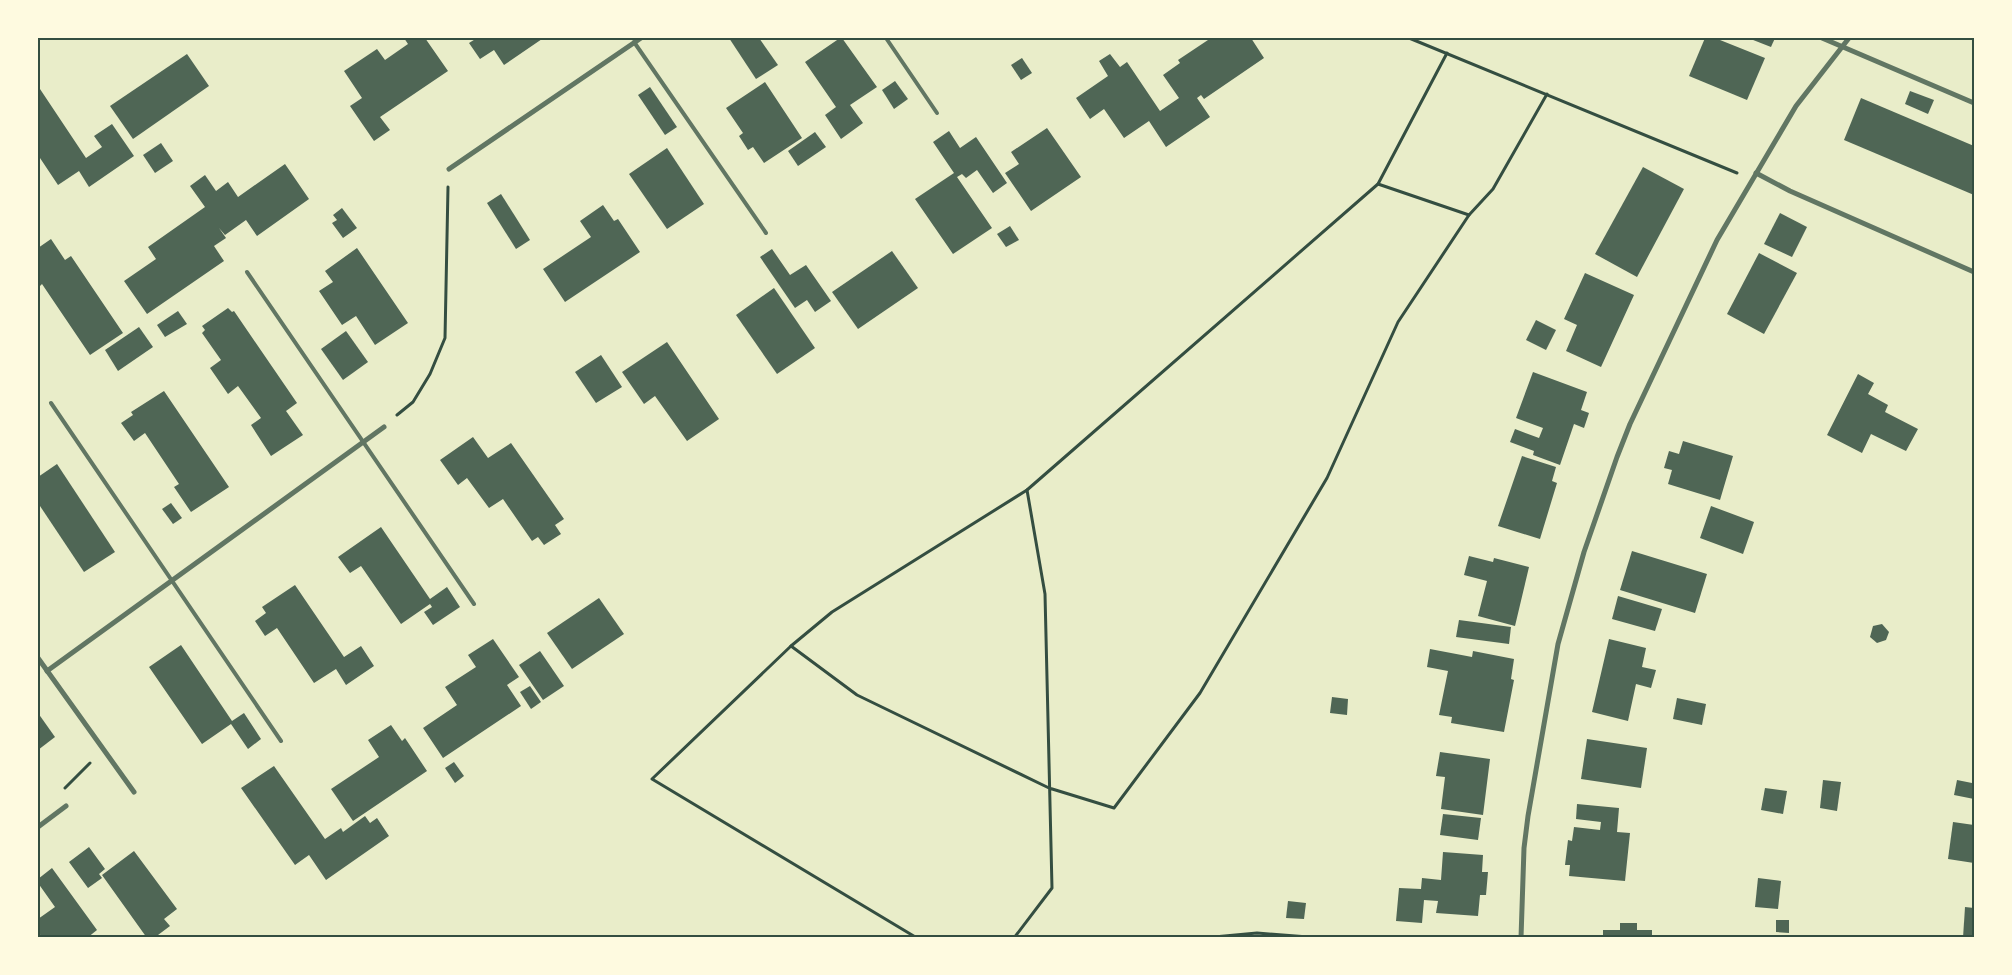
<svg xmlns="http://www.w3.org/2000/svg" width="2012" height="975" font-family="'Public Sans',sans-serif">
<style>
.building{fill:#4f6655}
.lines{fill:none;stroke-linecap:round;stroke-linejoin:round}
.path{stroke:#344e41;stroke-width:3}
.service{stroke:#617663;stroke-width:4}
.minor{stroke:#617663;stroke-width:5}
.neatline{fill:none;stroke:#344e41;stroke-width:2}
</style>
<rect width="100%" height="100%" fill="#e9edc9"/>
<g class="building">
<path d="M404 38H425L448 71 380 117 390 130 374 141 350 106 362 98 344 71 377 49 385 60 408 44Z"/>
<path d="M477 38H541L542 39 504 65 494 50 480 59 469 43Z"/>
<path d="M729 38H759L778 65 756 79Z"/>
<path d="M840 38H842L877 87 850 105 863 123 841 139 825 115 836 107 805 62Z"/>
<path d="M1211 38H1251L1264 58 1204 99 1201 95 1197 98 1210 117 1166 147 1149 121 1124 138 1104 109 1090 119 1076 98 1108 76 1099 61 1110 54 1120 67 1127 62 1160 111 1179 98 1163 75 1180 63 1178 60Z"/>
<path d="M1705 38H1715L1765 58 1747 100 1689 76Z"/>
<path d="M1748 38H1775L1771 47Z"/>
<path d="M187 54 209 86 133 139 110 106Z"/>
<path d="M1022 58 1032 73 1021 80 1011 65Z"/>
<path d="M895 81 908 99 894 109 882 90Z"/>
<path d="M765 82 802 138 764 163 753 147 748 150 739 136 743 133 726 108Z"/>
<path d="M650 87 677 127 665 135 638 95Z"/>
<path d="M40 89 86 158 102 147 94 136 112 124 134 156 89 187 79 171 58 185 38 155V91Z"/>
<path d="M1910 91 1934 100 1928 114 1905 104Z"/>
<path d="M1861 98 1974 146V195L1844 140Z"/>
<path d="M1047 128 1081 177 1031 211 1005 173 1019 164 1011 152Z"/>
<path d="M949 131 960 148 976 137 1007 183 993 193 977 170 966 178 962 174 957 177 992 228 953 254 915 199 954 173 933 142Z"/>
<path d="M815 132 826 147 798 166 788 151Z"/>
<path d="M161 143 173 161 155 173 143 155Z"/>
<path d="M667 148 704 204 667 229 629 174Z"/>
<path d="M285 164 309 199 257 236 246 220 225 235 219 228 226 238 214 246 224 261 147 314 124 281 156 259 148 247 205 207 190 186 205 175 216 191 228 182 238 197Z"/>
<path d="M1643 167 1684 189 1637 277 1595 254Z"/>
<path d="M501 194 530 240 516 249 487 203Z"/>
<path d="M603 205 614 221 618 219 640 252 565 302 543 269 591 237 580 221Z"/>
<path d="M342 208 357 228 343 238 332 223 337 220 333 215Z"/>
<path d="M1780 213 1807 227 1792 257 1764 244Z"/>
<path d="M1010 226 1019 240 1006 247 997 234Z"/>
<path d="M51 239 65 260 71 256 123 333 90 355 42 284 38 288V248Z"/>
<path d="M357 248 408 323 375 345 356 316 342 325 319 291 333 282 325 271Z"/>
<path d="M772 249 790 275 806 265 831 301 815 312 807 300 795 308 760 257Z"/>
<path d="M892 251 918 288 858 329 832 292Z"/>
<path d="M1759 253 1797 273 1764 334 1727 314Z"/>
<path d="M1585 273 1634 295 1601 367 1566 351 1577 325 1564 319Z"/>
<path d="M774 288 815 348 777 374 736 315Z"/>
<path d="M228 308 232 312 234 311 297 403 286 411 303 435 271 456 251 425 261 418 238 386 228 394 210 368 221 360 202 333 205 330 202 326Z"/>
<path d="M178 311 187 324 165 337 157 325Z"/>
<path d="M1536 320 1556 330 1546 350 1526 340Z"/>
<path d="M139 327 153 347 118 371 105 350Z"/>
<path d="M346 331 368 362 343 380 321 349Z"/>
<path d="M667 342 719 419 687 441 655 396 644 404 622 372Z"/>
<path d="M601 355 622 387 596 403 575 372Z"/>
<path d="M1533 372 1587 392 1581 410 1589 413 1584 428 1574 424 1560 465 1533 455 1534 451 1510 442 1515 429 1539 438 1543 428 1516 418Z"/>
<path d="M1858 374 1874 383 1868 394 1888 405 1885 412 1918 429 1906 451 1871 434 1862 453 1827 435Z"/>
<path d="M164 391 229 487 191 512 174 487 179 484 145 433 134 441 121 423 133 415 131 412Z"/>
<path d="M473 437 488 458 511 443 564 519 555 525 561 534 544 545 538 537 532 541 503 499 489 508 467 478 458 485 440 460Z"/>
<path d="M1683 441 1733 456 1720 500 1668 484 1672 470 1664 468 1669 451 1679 454Z"/>
<path d="M1522 456 1556 467 1552 481 1557 483 1540 539 1498 526Z"/>
<path d="M57 464 115 552 84 572 38 503V477Z"/>
<path d="M171 503 182 518 173 524 162 509Z"/>
<path d="M1711 506 1754 522 1743 554 1700 538Z"/>
<path d="M381 527 430 599 447 587 460 607 433 625 424 612 432 607 430 604 401 624 361 566 350 573 338 557Z"/>
<path d="M1632 551 1707 574 1695 613 1620 590Z"/>
<path d="M1469 556 1493 562 1494 558 1529 567 1515 626 1478 616 1487 581 1464 575Z"/>
<path d="M295 585 344 657 361 646 374 666 346 685 336 669 314 683 277 628 265 636 255 621 266 613 262 607Z"/>
<path d="M1618 596 1662 609 1655 631 1612 619Z"/>
<path d="M599 598 624 634 572 669 547 633Z"/>
<path d="M1459 620 1511 627 1509 644 1456 637Z"/>
<path d="M1882 624 1889 632 1886 640 1877 643 1870 637 1873 626Z"/>
<path d="M493 639 519 677 507 685 521 706 443 758 423 728 457 705 445 687 476 667 468 655Z"/>
<path d="M1609 639 1646 648 1642 667 1656 670 1651 688 1636 684 1628 721 1592 712Z"/>
<path d="M181 645 232 721 244 713 261 739 248 749 231 724 202 744 149 667Z"/>
<path d="M1430 649 1472 657 1473 651 1514 659 1511 679 1514 680 1504 732 1451 723 1452 717 1439 715 1448 671 1427 667Z"/>
<path d="M540 651 564 686 543 700 519 665Z"/>
<path d="M530 686 541 702 531 709 520 692Z"/>
<path d="M1332 697 1348 699 1347 715 1330 713Z"/>
<path d="M1677 698 1706 704 1702 725 1673 719Z"/>
<path d="M38 713 55 737 38 750Z"/>
<path d="M391 725 402 741 405 738 427 771 353 821 331 789 379 757 368 740Z"/>
<path d="M1587 739 1647 748 1641 788 1581 779Z"/>
<path d="M1440 752 1490 759 1483 815 1441 809 1445 777 1436 776Z"/>
<path d="M454 762 464 776 455 783 445 768Z"/>
<path d="M274 766 325 839 341 828 343 832 365 816 370 823 377 818 389 836 326 880 309 855 295 865 241 788Z"/>
<path d="M1973 779 1974 799 1954 795 1957 780 1972 783Z"/>
<path d="M1823 780 1841 782 1837 811 1820 808Z"/>
<path d="M1765 788 1787 791 1783 814 1761 810Z"/>
<path d="M1577 804 1619 808 1617 832 1630 833 1625 881 1569 876 1570 865H1565L1568 840 1572 841 1574 827 1600 830 1601 822 1576 819Z"/>
<path d="M1443 814 1481 818 1478 840 1440 835Z"/>
<path d="M1953 822 1974 825V863L1948 859Z"/>
<path d="M89 847 105 869 99 874 102 878 88 888 69 862Z"/>
<path d="M134 851 177 909 164 919 170 926 154 938H147L102 875Z"/>
<path d="M1443 852 1483 855 1482 872H1488L1486 895H1480L1478 916 1436 913 1438 901 1424 900 1422 923 1396 921 1399 888 1421 889 1422 878 1441 880Z"/>
<path d="M52 868 97 930 87 938H42L38 931V919L55 907 38 883V879Z"/>
<path d="M1758 878 1781 881 1778 909 1755 907Z"/>
<path d="M1288 901 1306 903 1304 919 1286 918Z"/>
<path d="M1965 907 1974 908V938H1963Z"/>
<path d="M1776 920H1789V933L1776 932Z"/>
<path d="M1620 923H1637V930H1652V938H1603V930H1620Z"/>
</g>
<g class="lines">
<g class="path">
<path d="M1409 38 1737 173"/>
<path d="M1378 184 1469 215"/>
<path d="M397 415 413 402 430 374 445 338 448 187"/>
<path d="M1027 490 1378 184 1447 53"/>
<path d="M791 646 652 779 917 938"/>
<path d="M65 788 90 763"/>
<path d="M1014 938 1052 888 1045 594 1027 490 832 612 791 646 857 695 1049 788 1114 808 1200 693 1327 478 1398 322 1469 215 1493 189 1547 94"/>
<path d="M1203 938 1257 933 1321 938"/>
</g>
<g class="service">
<path d="M886 38 937 113"/>
<path d="M634 42 766 233"/>
<path d="M247 272 474 604"/>
<path d="M51 403 281 741"/>
</g>
<g class="minor">
<path d="M1822 38 1974 103"/>
<path d="M449 169 641 38"/>
<path d="M1756 173 1790 191 1974 272"/>
<path d="M38 658 134 792"/>
<path d="M47 671 384 427"/>
<path d="M38 827 66 806"/>
<path d="M1521 938 1524 848 1528 816 1558 644 1584 552 1617 457 1630 424 1717 240 1796 106 1849 38"/>
</g>
</g>
<rect width="2012" height="975" fill="none" stroke="#fefae0" stroke-width="78"/>
<rect x="39" y="39" width="1934" height="897" class="neatline"/>
</svg>
